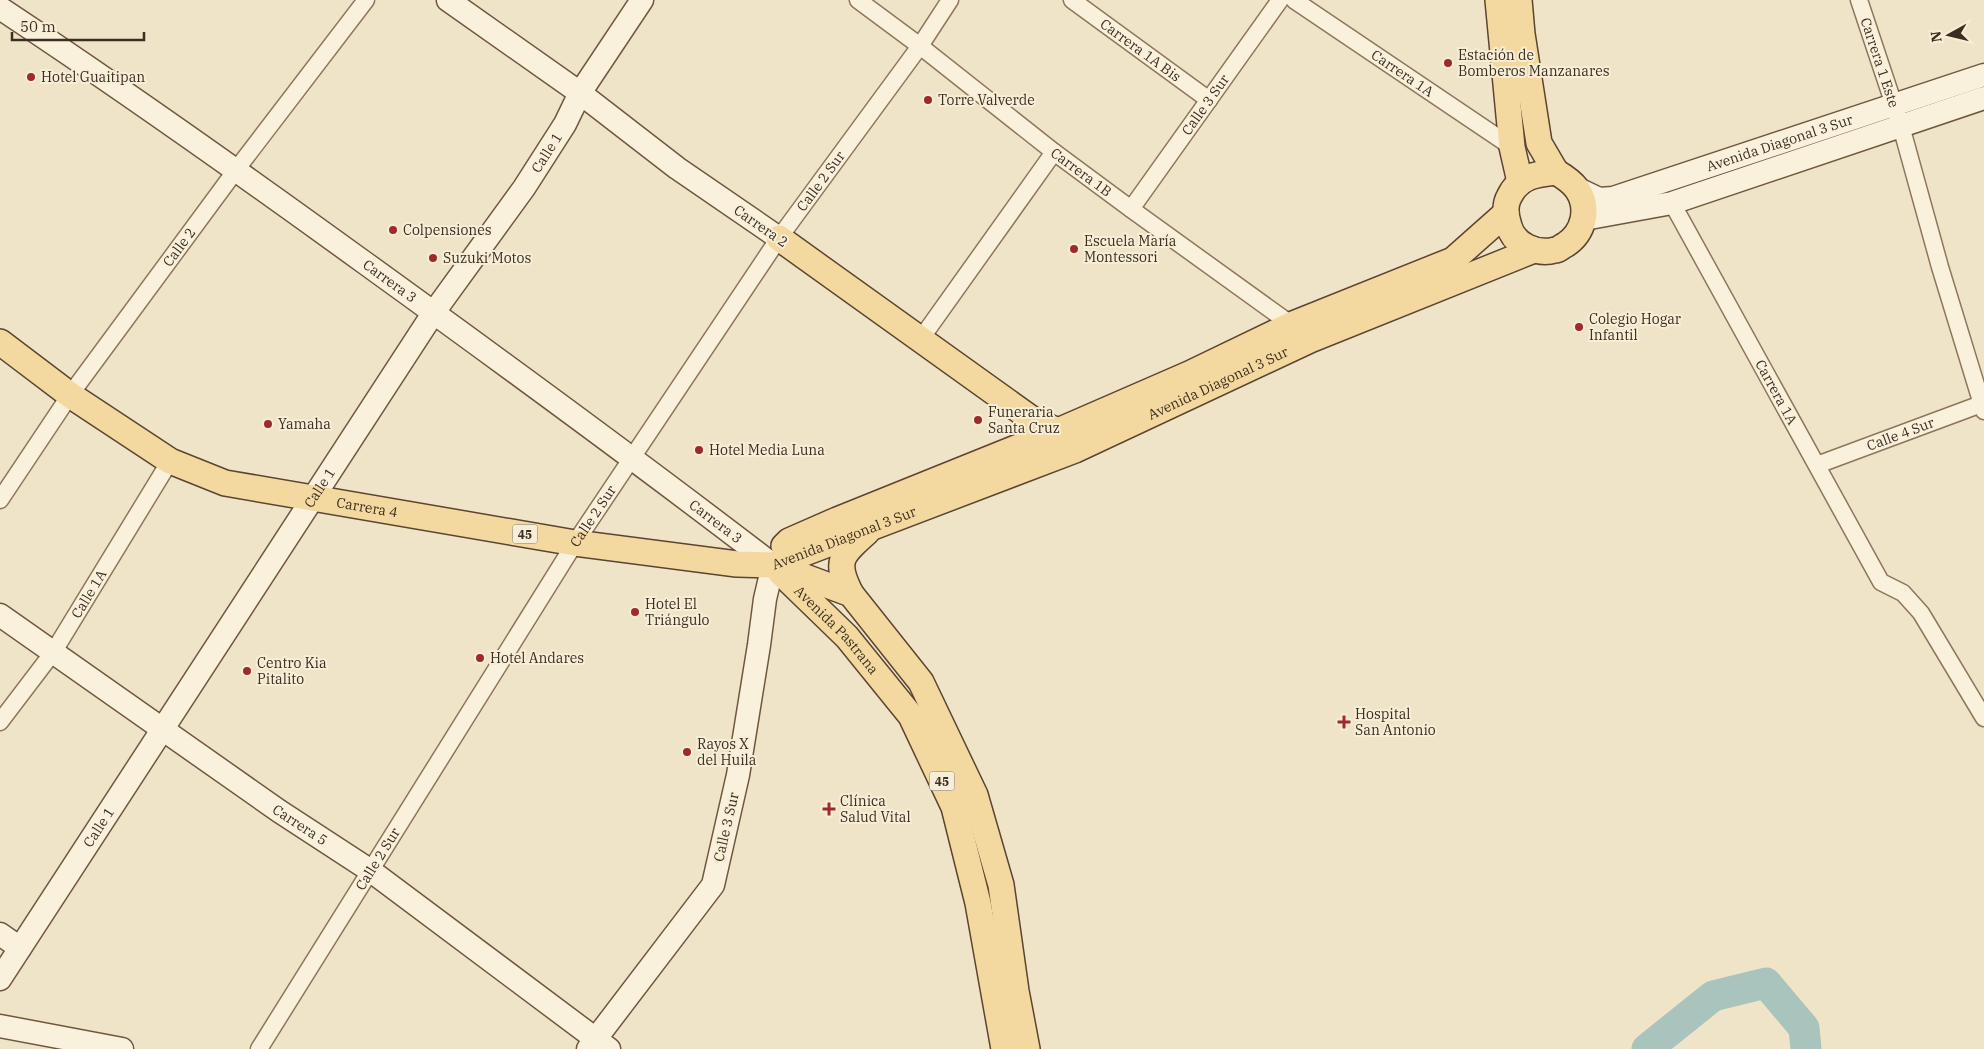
<svg xmlns="http://www.w3.org/2000/svg" width="1984" height="1049" font-family="'IBM Plex Serif',serif">
<style>
.lines{fill:none;stroke-linecap:round;stroke-linejoin:round}
.river{stroke:#a9c4bc;stroke-width:31}
.street-casing{stroke:#8d765c;stroke-width:19}
.secondary-casing{stroke:#6f573f;stroke-width:25}
.primary-casing{stroke:#5b4430;stroke-width:28}
.street{stroke:#faf1dc;stroke-width:16}
.secondary{stroke:#faf1dc;stroke-width:22}
.primary{stroke:#f3d9a0;stroke-width:25}
.poi-dot{fill:#9e2a2b;stroke:#f7eed8;stroke-width:2}
.labels{text-anchor:middle;dominant-baseline:central;stroke-width:4;stroke-linejoin:round;paint-order:stroke}
.shield{fill:#f7eed8;stroke:#756857;stroke-width:1}
.shield-label{font-size:12px;font-weight:bold;fill:#3d2e20}
.street-label{font-size:14px;fill:#3d2e20;stroke:#f7eed8}
.poi-label{font-size:14px;fill:#3d2e20;stroke:#f7eed8;text-anchor:start}
</style>
<rect width="100%" height="100%" fill="#f0e4c8"/>
<g class="lines">
<path class="river" d="M1647 1049 1713 996 1766 983 1804 1028 1806 1049"/>
<defs>
<g id="street">
<path id="s1" d="M858 0 920 46 1054 152 1131 209 1299 330"/>
<path id="s2" d="M1072 0 1209 100"/>
<path id="s3" d="M1294 0 1512 147"/>
<path id="s4" d="M1859 0 1901 126 1940 267 1984 411"/>
<path id="s5" d="M1672 203 1881 582 1903 593 1921 613 1984 718"/>
<path id="s6" d="M1131 209 1280 0"/>
<path d="M920 340 1054 152"/>
<path id="s7" d="M1817 465 1984 403"/>
<path id="s8" d="M0 500 70 395 236 170 366 0"/>
<path id="s9" d="M0 722 54 651 170 461"/>
<path id="s10" d="M259 1049 575 543 779 238 920 46 950 0"/>
</g>
<g id="secondary">
<path d="M448 0 580 93 677 168 779 238"/>
<path id="s11" d="M0 8C124 90 245 176 365 263 502 362 639 462 773 565L765 599 759 645 738 775 713 885 588 1049"/>
<path id="s12" d="M1576 188 1599 199 1613 198 1984 75"/>
<path d="M1584 219 1672 203 1984 98"/>
<path id="s13" d="M0 615 279 811 371 871 609 1049"/>
<path d="M0 934 20 948"/>
<path id="s14" d="M0 979 434 312 524 188 565 124 580 93 642 0"/>
<path d="M0 1026 122 1049"/>
</g>
<g id="primary">
<path d="M1498 0 1512 147 1520 182"/>
<path d="M1519 0 1522 34 1539 143 1556 172"/>
<path d="M1556 172C1563 176 1572 182 1577 189 1590 208 1584 233 1565 245 1562 246 1559 250 1555 250 1537 255 1514 245 1509 226 1506 217 1504 206 1509 197 1519 176 1536 174 1556 172Z"/>
<path d="M779 238 1033 420 1058 431 1065 439"/>
<path id="s15" d="M0 342 70 395 170 461 225 483 575 543 737 564 773 565 851 594 921 682 975 795 1001 885 1016 991 1027 1049"/>
<path d="M784 546 789 541 837 520 1058 431 1189 374 1293 324 1453 260 1506 213"/>
<path id="s16" d="M773 565 1075 450 1310 340 1534 250"/>
<path id="s17" d="M780 572 847 637 911 716 954 807 978 903 1004 1049"/>
<path d="M851 594C834 561 841 555 867 532"/>
</g>
</defs>
<use href="#street" class="street-casing"/>
<use href="#secondary" class="secondary-casing"/>
<use href="#primary" class="primary-casing"/>
<use href="#street" class="street"/>
<use href="#secondary" class="secondary"/>
<use href="#primary" class="primary"/>
</g>
<g class="poi-dot">
<circle cx="1448" cy="63" r="5"/>
<circle cx="31" cy="77" r="5"/>
<circle cx="928" cy="100" r="5"/>
<circle cx="393" cy="230" r="5"/>
<circle cx="1074" cy="249" r="5"/>
<circle cx="433" cy="258" r="5"/>
<circle cx="1579" cy="327" r="5"/>
<circle cx="978" cy="420" r="5"/>
<circle cx="268" cy="424" r="5"/>
<circle cx="699" cy="450" r="5"/>
<circle cx="635" cy="612" r="5"/>
<circle cx="480" cy="658" r="5"/>
<circle cx="247" cy="671" r="5"/>
<path d="M1341.5 714.5h5v5h5v5h-5v5h-5v-5h-5v-5h5z"/>
<circle cx="687" cy="752" r="5"/>
<path d="M826.5 801.5h5v5h5v5h-5v5h-5v-5h-5v-5h5z"/>
</g>
<g class="labels">
<g class="shield">
<rect x="512.5" y="524.5" width="25" height="19" rx="4"/>
<rect x="929.5" y="771.5" width="25" height="19" rx="4"/>
</g>
<g class="shield-label">
<text x="525" y="534">45</text>
<text x="942" y="781">45</text>
</g>
<g class="street-label">
<text stroke="none"><textPath href="#s2" startOffset="85">Carrera 1A Bis</textPath></text>
<text stroke="none"><textPath href="#s4" startOffset="66">Carrera 1 Este</textPath></text>
<text stroke="none"><textPath href="#s3" startOffset="131">Carrera 1A</textPath></text>
<text stroke="none"><textPath href="#s6" startOffset="128">Calle 3 Sur</textPath></text>
<text stroke="none"><textPath href="#s12" startOffset="215">Avenida Diagonal 3 Sur</textPath></text>
<text stroke="none"><textPath href="#s14" startOffset="991">Calle 1</textPath></text>
<text stroke="none"><textPath href="#s1" startOffset="282">Carrera 1B</textPath></text>
<text stroke="none"><textPath href="#s10" startOffset="1034">Calle 2 Sur</textPath></text>
<text transform="translate(761 226) rotate(35)">Carrera 2</text>
<text stroke="none"><textPath href="#s8" startOffset="310">Calle 2</textPath></text>
<text stroke="none"><textPath href="#s11" startOffset="476">Carrera 3</textPath></text>
<text stroke="none"><textPath href="#s16" startOffset="481">Avenida Diagonal 3 Sur</textPath></text>
<text stroke="none"><textPath href="#s5" startOffset="216">Carrera 1A</textPath></text>
<text stroke="none"><textPath href="#s7" startOffset="89">Calle 4 Sur</textPath></text>
<text stroke="none"><textPath href="#s14" startOffset="586">Calle 1</textPath></text>
<text stroke="none"><textPath href="#s15" startOffset="411">Carrera 4</textPath></text>
<text stroke="none"><textPath href="#s10" startOffset="629">Calle 2 Sur</textPath></text>
<text stroke="none"><textPath href="#s11" startOffset="881">Carrera 3</textPath></text>
<text stroke="none"><textPath href="#s16" startOffset="76">Avenida Diagonal 3 Sur</textPath></text>
<text stroke="none"><textPath href="#s9" startOffset="156">Calle 1A</textPath></text>
<text stroke="none"><textPath href="#s17" startOffset="81">Avenida Pastrana</textPath></text>
<text stroke="none"><textPath href="#s13" startOffset="366">Carrera 5</textPath></text>
<text transform="translate(726 827) rotate(-77)">Calle 3 Sur</text>
<text stroke="none"><textPath href="#s14" startOffset="181">Calle 1</textPath></text>
<text stroke="none"><textPath href="#s10" startOffset="224">Calle 2 Sur</textPath></text>
</g>
<g class="poi-label">
<text x="1458" y="55">Estación de<tspan x="1458" dy="16">Bomberos Manzanares</tspan></text>
<text x="41" y="77">Hotel Guaitipan</text>
<text x="938" y="100">Torre Valverde</text>
<text x="403" y="230">Colpensiones</text>
<text x="1084" y="241">Escuela María<tspan x="1084" dy="16">Montessori</tspan></text>
<text x="443" y="258">Suzuki Motos</text>
<text x="1589" y="319">Colegio Hogar<tspan x="1589" dy="16">Infantil</tspan></text>
<text x="988" y="412">Funeraria<tspan x="988" dy="16">Santa Cruz</tspan></text>
<text x="278" y="424">Yamaha</text>
<text x="709" y="450">Hotel Media Luna</text>
<text x="645" y="604">Hotel El<tspan x="645" dy="16">Triángulo</tspan></text>
<text x="490" y="658">Hotel Andares</text>
<text x="257" y="663">Centro Kia<tspan x="257" dy="16">Pitalito</tspan></text>
<text x="1355" y="714">Hospital<tspan x="1355" dy="16">San Antonio</tspan></text>
<text x="697" y="744">Rayos X<tspan x="697" dy="16">del Huila</tspan></text>
<text x="840" y="801">Clínica<tspan x="840" dy="16">Salud Vital</tspan></text>
</g>
</g>
<g transform="translate(1949 35) rotate(262)" stroke="#f7eed8" stroke-width="4" paint-order="stroke">
<path d="M0-4L9 19L0 12L-9 19Z" fill="#3d2e20"/>
<text y="-8" font-size="14" font-weight="bold" text-anchor="middle" fill="#3d2e20">N</text>
</g>
<path d="M12 32v8h132v-8" fill="none" stroke="#3d2e20" stroke-width="2.5"/>
<text x="20" y="32" font-size="15" fill="#3d2e20" stroke="#f7eed8" stroke-width="4" paint-order="stroke">50 m</text>
</svg>
